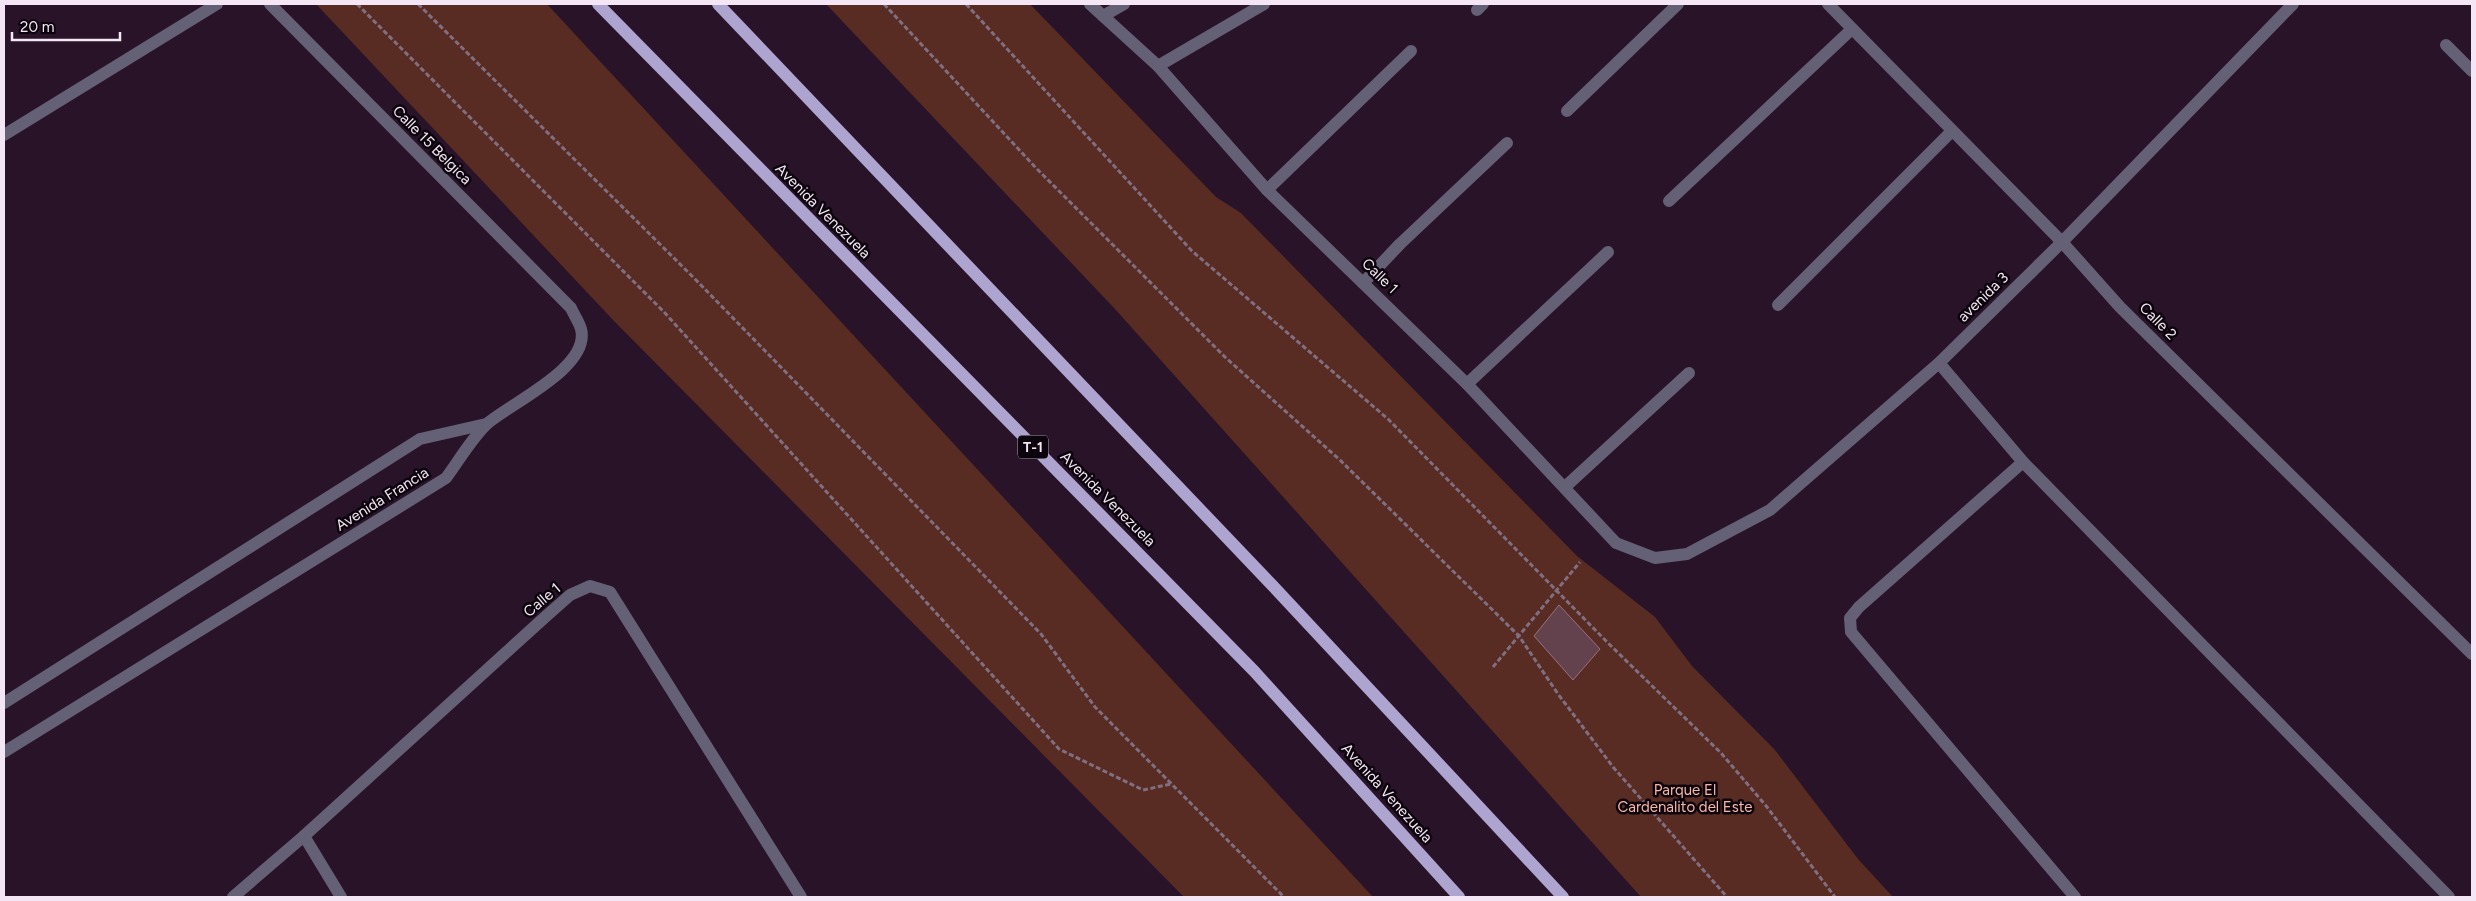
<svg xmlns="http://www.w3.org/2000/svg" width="2476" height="901" font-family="Figtree,sans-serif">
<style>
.green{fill:#582b23}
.building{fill:#63424d;stroke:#98737f}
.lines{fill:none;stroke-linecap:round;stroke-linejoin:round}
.path{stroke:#816f81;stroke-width:3;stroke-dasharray:5 2.5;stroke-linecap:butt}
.minor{stroke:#646075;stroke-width:12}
.primary{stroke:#ada5d0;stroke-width:12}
.labels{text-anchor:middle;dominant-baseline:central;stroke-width:5;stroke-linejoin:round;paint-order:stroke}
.shield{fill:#0b040c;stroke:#aea2ae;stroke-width:1}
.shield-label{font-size:14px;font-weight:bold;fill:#f4e6f4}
.street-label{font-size:15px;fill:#f4e6f4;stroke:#0b040c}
.park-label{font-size:15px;fill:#fab6a9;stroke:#0b040c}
</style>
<rect width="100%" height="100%" fill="#281328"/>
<g class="green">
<path d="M316 4H547L1373 897H1184L614 321Z"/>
<path d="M826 4H1030L1216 197 1241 213 1577 556 1655 617 1692 666 1775 750 1858 859 1893 897H1641L1115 309Z"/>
</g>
<path class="building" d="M1559 605 1600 649 1573 680 1534 636Z"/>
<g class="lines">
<g class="path">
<path d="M357 4 664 312 1059 749 1143 790 1171 784"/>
<path d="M418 4 696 280 1041 634 1095 707 1284 897"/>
<path d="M884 4 1037 169 1225 357 1341 461 1519 636 1558 694 1613 767 1727 897"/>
<path d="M966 4 1192 251 1388 419 1609 644 1721 753 1767 807 1835 897"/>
<path d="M1493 667 1580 562"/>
</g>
<g class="minor">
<path d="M1090 4 1158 66 1267 190 1467 384 1616 543 1655 558 1687 554 1770 510 1939 363 2062 242 2293 4"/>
<path d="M1828 4 2062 242 2120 307 2472 654"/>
<path d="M1477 10 1483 4"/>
<path d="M1103 16 1124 4"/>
<path d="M2446 45 2472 71"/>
<path d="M1158 66 1264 4"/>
<path d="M1567 111 1678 4"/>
<path d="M4 135 217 4"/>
<path d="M1267 190 1411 51"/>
<path d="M1669 201 1852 29"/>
<path d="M1363 283 1400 244 1507 143"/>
<path d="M1778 305 1952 131"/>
<path d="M1939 363 2023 462 2449 897"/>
<path d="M1467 384 1608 252"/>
<path d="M2023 462 1859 607 1850 618 1851 632 2075 897"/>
<path d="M1565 487 1689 373"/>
<path d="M4 703 420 439 486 424"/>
<path d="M4 752 446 478C458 462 473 436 488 423 511 403 591 367 581 329 579 322 574 315 571 308L270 4"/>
<path d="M304 836 341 897"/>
<path d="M233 897 304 836 544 618 570 595 590 586 610 592 801 897"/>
</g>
<g class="primary">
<path d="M598 4 1254 671 1459 897"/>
<path d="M718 4 1272 585 1563 897"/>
</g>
</g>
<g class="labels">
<rect class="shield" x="1018" y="435.5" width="30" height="23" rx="4"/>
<g class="shield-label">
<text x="1033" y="447">T-1</text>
</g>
<g class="street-label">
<text transform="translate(432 145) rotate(45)">Calle 15 Belgica</text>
<text transform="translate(823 211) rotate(45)">Avenida Venezuela</text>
<text transform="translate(1380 276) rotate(44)">Calle 1</text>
<text transform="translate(1983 297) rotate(-44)">avenida 3</text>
<text transform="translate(2158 321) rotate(45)">Calle 2</text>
<text transform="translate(382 499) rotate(-32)">Avenida Francia</text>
<text transform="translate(1108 499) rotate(45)">Avenida Venezuela</text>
<text transform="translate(542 600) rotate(-40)">Calle 1</text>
<text transform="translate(1387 793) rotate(48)">Avenida Venezuela</text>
</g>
<g class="park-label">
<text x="1685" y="790">Parque El<tspan x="1685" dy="17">Cardenalito del Este</tspan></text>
</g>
</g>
<rect width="2476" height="901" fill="none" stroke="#f4e6f4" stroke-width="10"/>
<path d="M12 32v8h108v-8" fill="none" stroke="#f4e6f4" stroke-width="2.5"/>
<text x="20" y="32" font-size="15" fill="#f4e6f4" stroke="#0b040c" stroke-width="4" paint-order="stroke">20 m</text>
</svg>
